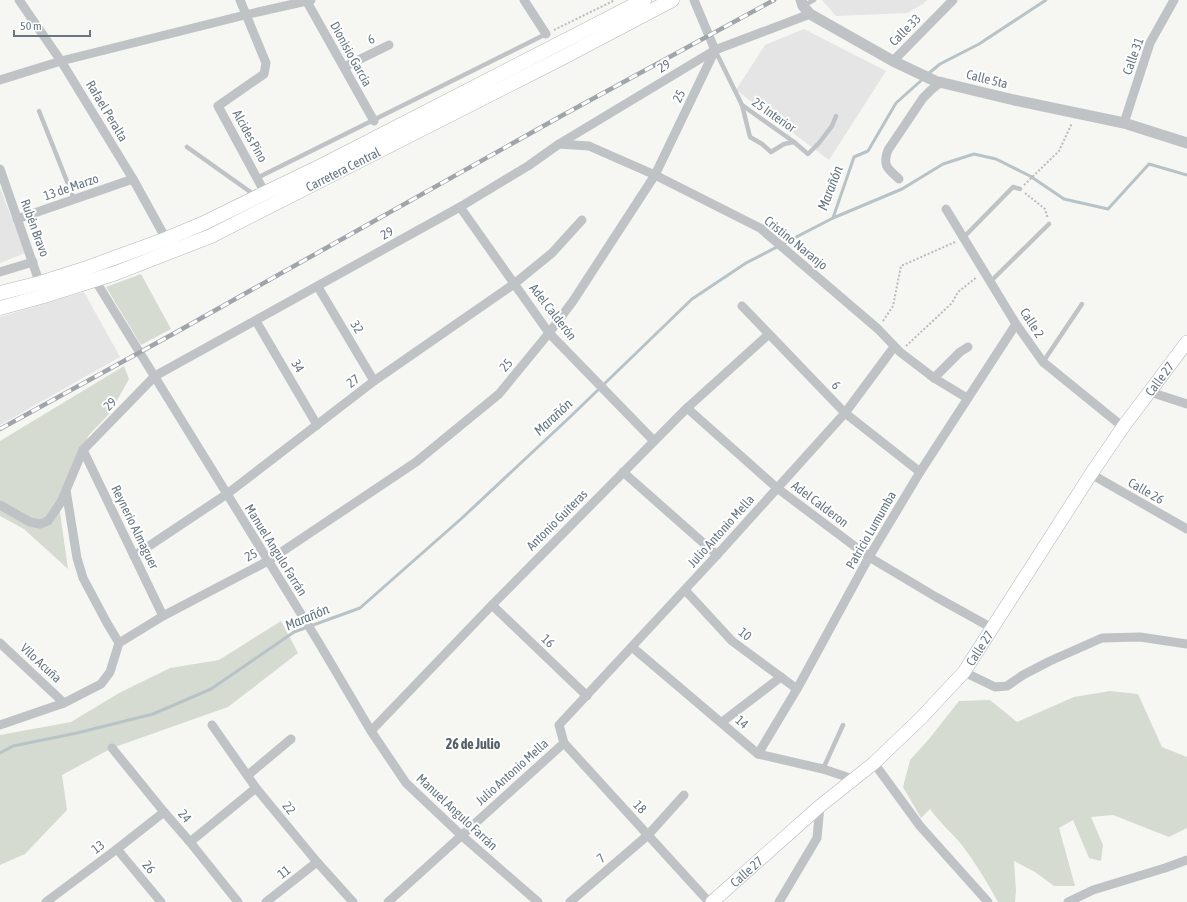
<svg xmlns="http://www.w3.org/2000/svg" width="1187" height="902" font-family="'Asap Condensed',sans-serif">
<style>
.built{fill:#e4e5e4}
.green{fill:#d6dbd2}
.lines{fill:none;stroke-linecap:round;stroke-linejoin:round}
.stream{stroke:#b8c3c7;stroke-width:3}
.secondary-casing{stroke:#b2b7bb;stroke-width:14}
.primary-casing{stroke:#b3b7ba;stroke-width:15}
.path{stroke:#b9bcbe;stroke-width:2;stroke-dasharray:2 2;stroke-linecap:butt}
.service{stroke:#bfc3c6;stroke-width:4.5}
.minor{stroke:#bfc3c6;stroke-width:9}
.tertiary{stroke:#bfc3c6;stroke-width:11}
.secondary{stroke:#fff;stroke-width:13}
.primary{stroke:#fff;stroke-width:14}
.rail-casing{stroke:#9fa5aa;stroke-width:4.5}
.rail{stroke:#fff;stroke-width:3;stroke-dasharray:9;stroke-linecap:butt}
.labels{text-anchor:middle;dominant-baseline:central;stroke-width:4;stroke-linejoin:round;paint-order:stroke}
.street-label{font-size:13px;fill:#677782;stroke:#fff}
.water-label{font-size:14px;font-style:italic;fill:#63777f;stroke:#fff}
.neighbourhood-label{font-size:14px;font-weight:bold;fill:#546068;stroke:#fff}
</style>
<rect width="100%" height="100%" fill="#f6f6f3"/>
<g class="built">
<path d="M822 0H927L923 4 907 13 836 16Z"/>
<path d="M804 29 886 71 829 160 736 90 765 45Z"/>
<path d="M0 188 25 253 0 263Z"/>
<path d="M84 292 120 357 0 425V317Z"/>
</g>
<g class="green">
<path d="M141 274 171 329 141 345 106 287Z"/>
<path d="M124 366 129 379 110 413 89 435 58 498 68 569 24 529 0 516V441Z"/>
<path d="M281 621 298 653 228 707 112 748 62 775 67 810 25 854 0 865V735L71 722 119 693 170 668 219 660Z"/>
<path d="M1110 691 1138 694 1162 747 1187 757V828L1169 837 1113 815 1091 817 1103 845 1101 861 1089 858 1073 820 1059 828 1075 886H1054L1035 872 1014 861 1016 891 1015 902H998C987 882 975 862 961 844 951 832 939 822 930 809L921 818 903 787 910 760 929 739 959 701 990 700 1017 722 1074 697Z"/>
</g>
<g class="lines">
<g class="stream">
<path d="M928 74 940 64 979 44 1046 0"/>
<path d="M833 218 902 189 943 164 974 154 996 159 1030 176 1064 199 1108 209 1149 164 1187 175"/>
<path d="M0 753 13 746 77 733 153 714 211 689 294 632 360 608 462 518 570 417 692 299 746 263 833 218 854 157 868 151 896 103 924 78"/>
</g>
<defs>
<g id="secondary">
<path id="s1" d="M712 902 820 806 874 763 921 718 964 672 1091 474 1123 427 1187 342"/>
</g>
<g id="primary">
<path d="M0 293 40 283 84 269 166 239 204 223 265 193 323 165 644 0"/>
<path id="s2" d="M0 308 44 296 116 273 211 236 560 59 672 0"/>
</g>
</defs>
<use href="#secondary" class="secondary-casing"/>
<use href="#primary" class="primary-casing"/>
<g class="path">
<path d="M554 30 615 0"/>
<path d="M1024 185 1059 151 1072 123"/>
<path d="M1025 193 1045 209 1048 219"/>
<path d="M883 321 893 306 901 266 955 242"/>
<path d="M906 346 952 303 958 292 977 277"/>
</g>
<g class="service">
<path d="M803 6 814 0"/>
<path d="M715 50 742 105 750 137 762 144 771 152 784 144 794 142 808 154 819 143 832 126 836 116"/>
<path d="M742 105 794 142"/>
<path d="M39 111 74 199"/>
<path d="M187 147 256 196"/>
<path d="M257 178 546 34"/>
<path d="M963 238 1013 187 1020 189"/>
<path d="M991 281 1049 224"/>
<path d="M1043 362 1082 304"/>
<path d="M823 769 843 725"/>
</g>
<g class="minor">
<path d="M19 0 61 61 133 179 166 239"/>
<path d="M240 0 266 63 264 74 218 106 265 193"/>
<path d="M306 0 374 121"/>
<path d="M524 0 546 34"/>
<path d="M694 0 715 50"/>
<path d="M893 61 953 0"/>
<path d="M344 67 389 45"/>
<path d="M0 80 61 61 245 15 311 0"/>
<path d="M1124 123 1150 43 1174 0"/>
<path d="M559 144 589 146 655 175 760 228 878 329 900 352 934 378 967 398"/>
<path d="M0 169 41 287"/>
<path d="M899 179C888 169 882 166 888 150L923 98 931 90 941 82"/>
<path d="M460 207 549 333 654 441"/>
<path d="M946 209 1016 324 1043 362 1123 427"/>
<path d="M17 219 133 179"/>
<path d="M0 272 33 262"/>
<path d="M95 280 319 643 371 731 406 783 461 835 538 902"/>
<path d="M318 287 374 381"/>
<path d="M742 306 845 413 920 472"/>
<path d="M256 321 317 425"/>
<path d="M934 378 960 352 968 347"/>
<path d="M1150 392 1187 404"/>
<path d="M687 408 777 488 869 557 936 597 992 628"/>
<path d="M83 450 163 616"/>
<path d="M623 472 717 555"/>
<path d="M1091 474 1187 529"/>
<path d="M66 490 77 558 83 578 107 623 119 643"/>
<path d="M0 505 30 522 40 524 48 521 61 502 83 450 155 376 460 207 528 166 559 144 715 50 810 14"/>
<path d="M134 556 227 494 374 381 514 284 552 253 582 220"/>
<path d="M685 590 732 641 797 689"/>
<path d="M492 605 587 696"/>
<path d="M0 643 64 703"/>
<path d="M119 643 163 616 268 561 416 462 499 394 549 333 573 301 655 175 715 50"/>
<path d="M632 647 758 754 823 769 853 779"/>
<path d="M964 672 995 687 1007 686 1023 675 1050 661 1102 638 1140 637 1187 644"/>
<path d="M722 722 781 677"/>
<path d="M0 725 64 703 101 684 110 672 119 643"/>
<path d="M212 725 256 788 317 862 353 902"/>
<path d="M371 731 492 605 687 408 769 334"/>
<path d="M112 748 164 812 190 842 238 902"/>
<path d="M758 754 797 689 869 557 920 472 1016 324"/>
<path d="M874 763 920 826 988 902"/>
<path d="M248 775 291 739"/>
<path d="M190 842 256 788"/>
<path d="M117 849 161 902"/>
<path d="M46 902 117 849 164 812"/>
<path d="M266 902 317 862"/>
<path d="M388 902 564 743"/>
<path d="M570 902 648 835 684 795"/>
<path d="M709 902 564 743 559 725 717 555 845 413 894 347"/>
<path d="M779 902 817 838 820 806"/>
<path d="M1068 902 1093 890 1165 868 1187 860"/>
</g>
<path class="tertiary" d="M801 0 803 6 810 14 893 61 935 81 1014 100 1124 123 1187 143"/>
<use href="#secondary" class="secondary"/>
<use href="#primary" class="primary"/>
<defs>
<path id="rail" d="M0 429 173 334 563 115 774 0"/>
</defs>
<use href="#rail" class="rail-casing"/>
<use href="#rail" class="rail"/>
</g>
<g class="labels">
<g class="street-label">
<text transform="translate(905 30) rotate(-45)">Calle 33</text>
<text transform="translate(371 39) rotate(-26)">6</text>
<text transform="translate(351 54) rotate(61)">Dionisio García</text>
<text transform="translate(1133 56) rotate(-70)">Calle 31</text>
<text transform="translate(664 66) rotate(-31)">29</text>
<text transform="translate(987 79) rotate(14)">Calle 5ta</text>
<text transform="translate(679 96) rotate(-64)">25</text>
<text transform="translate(107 111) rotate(59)">Rafael Peralta</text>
<text transform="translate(774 115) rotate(35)">25 Interior</text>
<text transform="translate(250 136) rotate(61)">Alcides Pino</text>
<text stroke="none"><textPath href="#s2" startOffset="371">Carretera Central</textPath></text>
<text transform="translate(71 187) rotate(-19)">13 de Marzo</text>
<text transform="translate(35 228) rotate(70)">Rubén Bravo</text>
<text transform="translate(387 233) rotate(-29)">29</text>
<text transform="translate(796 243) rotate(39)">Cristino Naranjo</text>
<text transform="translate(553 312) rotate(52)">Adel Calderón</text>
<text transform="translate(1032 323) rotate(57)">Calle 2</text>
<text transform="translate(357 327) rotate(59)">32</text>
<text transform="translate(506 365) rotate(-50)">25</text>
<text transform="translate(298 366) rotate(60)">34</text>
<text stroke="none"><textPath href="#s1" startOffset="694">Calle 27</textPath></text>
<text transform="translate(353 381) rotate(-37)">27</text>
<text transform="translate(836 385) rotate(46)">6</text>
<text transform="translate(110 404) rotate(-46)">29</text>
<text transform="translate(1146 491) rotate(30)">Calle 26</text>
<text transform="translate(820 504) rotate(37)">Adel Calderon</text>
<text transform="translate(557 520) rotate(-45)">Antonio Guiteras</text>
<text transform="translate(135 527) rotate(64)">Reynerio Almaguer</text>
<text transform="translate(871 530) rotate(-60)">Patricio Lumumba</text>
<text transform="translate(721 531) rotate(-48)">Julio Antonio Mella</text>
<text transform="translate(276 550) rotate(58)">Manuel Angulo Farrán</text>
<text transform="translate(251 555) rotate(-28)">25</text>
<text transform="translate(745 634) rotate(39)">10</text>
<text transform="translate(548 641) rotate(43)">16</text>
<text stroke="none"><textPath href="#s1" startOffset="370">Calle 27</textPath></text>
<text transform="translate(41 663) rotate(43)">Vilo Acuña</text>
<text transform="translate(742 722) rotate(41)">14</text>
<text transform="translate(512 772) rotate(-42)">Julio Antonio Mella</text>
<text transform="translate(640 807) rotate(47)">18</text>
<text transform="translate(289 808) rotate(51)">22</text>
<text transform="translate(457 812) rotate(43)">Manuel Angulo Farrán</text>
<text transform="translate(185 816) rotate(49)">24</text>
<text transform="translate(98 847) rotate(-37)">13</text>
<text transform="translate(601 858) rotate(-41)">7</text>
<text transform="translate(149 867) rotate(50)">26</text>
<text transform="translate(284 872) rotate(-38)">11</text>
<text stroke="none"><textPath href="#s1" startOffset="46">Calle 27</textPath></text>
</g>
<g class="water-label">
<text transform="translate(830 188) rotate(-69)">Marañón</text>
<text transform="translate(553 417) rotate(-43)">Marañón</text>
<text transform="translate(307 617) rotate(-23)">Marañón</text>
</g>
<g class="neighbourhood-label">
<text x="473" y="744">26 de Julio</text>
</g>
</g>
<path d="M14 30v6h76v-6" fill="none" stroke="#677782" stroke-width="2"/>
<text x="20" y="30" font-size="12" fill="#677782" stroke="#ffffff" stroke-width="3" paint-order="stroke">50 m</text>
</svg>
